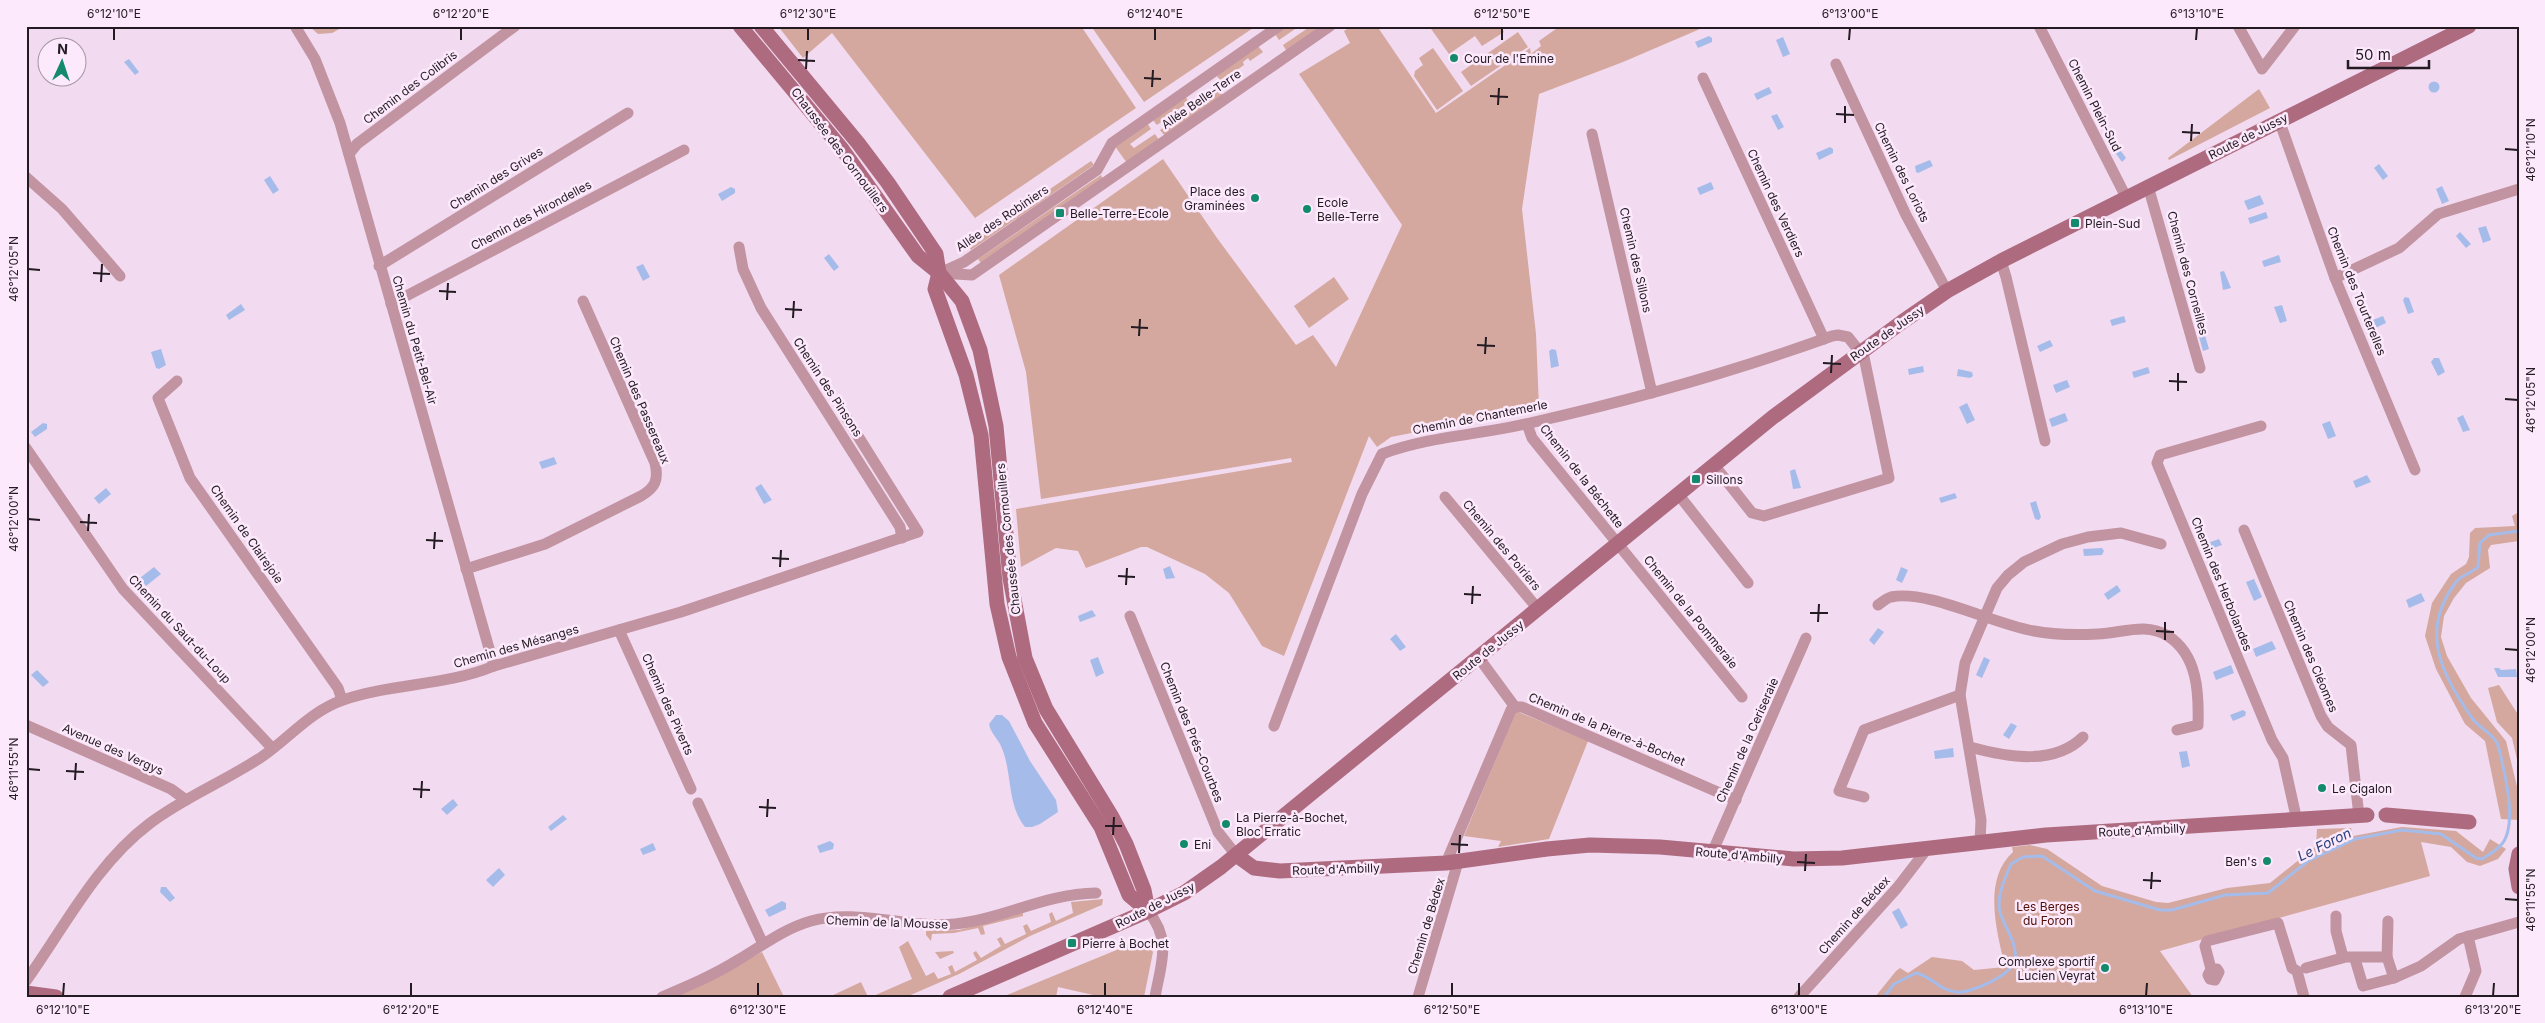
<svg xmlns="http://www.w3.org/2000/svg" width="2545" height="1023" font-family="Inter,sans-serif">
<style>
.green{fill:#d4a89f}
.water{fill:#a5bcea}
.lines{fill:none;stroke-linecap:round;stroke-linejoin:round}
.stream{stroke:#a5bcea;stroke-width:3}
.street{stroke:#c293a0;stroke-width:11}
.secondary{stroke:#ae6b80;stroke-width:15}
.ticks{fill:none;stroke:#231a22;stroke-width:2}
.poi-dot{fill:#148a6c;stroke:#fce9fb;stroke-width:2}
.labels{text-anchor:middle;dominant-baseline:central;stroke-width:5;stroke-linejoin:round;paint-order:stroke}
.poi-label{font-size:12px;fill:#231a22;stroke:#fce9fb;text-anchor:start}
.street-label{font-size:12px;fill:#231a22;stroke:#fce9fb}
.park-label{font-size:12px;fill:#520e05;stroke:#fce9fb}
.water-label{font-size:14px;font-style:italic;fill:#2a427b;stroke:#fce9fb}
.neatline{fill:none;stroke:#231a22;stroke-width:2}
.ticks-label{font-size:12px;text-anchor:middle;fill:#231a22}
</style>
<rect width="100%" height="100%" fill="#f2daf0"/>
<g class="green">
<path d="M309 26H345L332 33 318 34Z"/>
<path d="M778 26H1081L1136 108 975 218 832 33 803 58Z"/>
<path d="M1091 26H1256L1144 102Z"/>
<path d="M1286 26 1298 27 1279 40 1275 34Z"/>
<path d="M1311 26H1324L1287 52 1283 45Z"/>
<path d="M1352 26H1377L1436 113 1530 48 1531 54 1541 46 1539 41 1560 26H1707L1623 62 1539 94 1522 209 1536 334 1539 408 1391 437 1377 447 1369 436 1284 656 1262 646 1229 593 1205 574 1147 547H1141L1086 568 1078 551 1056 548 1021 567 1016 509 1292 462 1291 458 1041 499 1026 372 999 275 1163 159 1217 238 1296 345 1313 335 1336 367 1402 225 1299 74 1350 43 1344 31Z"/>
<path d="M1429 26H1500L1504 32 1482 46 1475 36 1449 54Z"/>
<path d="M1518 32 1528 47 1471 86 1461 72Z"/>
<path d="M1258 46 1263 52 1250 61 1248 58 1243 62 1244 65 1221 81 1216 75Z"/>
<path d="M1433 48 1463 91 1437 110 1414 76 1415 71 1423 65 1419 58Z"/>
<path d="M2259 89 2270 108 2169 160 2168 158Z"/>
<path d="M1219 90 1223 96 1165 136 1160 130 1193 108 1195 111 1200 107 1198 104Z"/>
<path d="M1185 96 1189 102 1157 125 1152 119Z"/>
<path d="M1147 123 1151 129 1130 144 1134 148 1155 134 1159 140 1127 163 1114 145Z"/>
<path d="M1091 161 1094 165 971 250 968 245Z"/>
<path d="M1101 175 1103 179 981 263 978 259Z"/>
<path d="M1334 277 1349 299 1309 328 1294 306Z"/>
<path d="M2519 512V541L2491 545 2488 550 2490 568 2466 583 2454 598 2444 616 2441 637 2447 656 2471 698 2506 741 2519 795 2518 820 2501 819 2485 741 2465 724 2436 669 2425 636 2432 603 2451 574 2466 564 2469 557 2470 533 2475 528 2515 526 2512 516Z"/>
<path d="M2499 685 2519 716V768L2512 738 2497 722 2488 688Z"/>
<path d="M1516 711 1588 741 1549 839 1498 847 1501 841 1464 836Z"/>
<path d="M2402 827 2456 831 2483 852 2490 839 2506 849 2498 859 2480 866 2467 862 2451 847 2421 842 2430 876 2160 951 2193 997H1875L1896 971 1900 968 1908 973 1932 957 1962 961 1974 970 2005 967C1997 932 1982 880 2013 852L2012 847 2030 845 2047 849 2102 886 2156 902 2168 903 2227 888 2270 883 2316 846 2317 829 2351 828 2353 836Z"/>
<path d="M1103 899 1102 905 1097 907 1030 936 959 974 906 997H871L912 979 899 947 908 941 926 976 934 972 938 979 951 974 948 967 952 965 955 972 977 960 973 953 976 951 981 958 1001 946 997 939 1001 937 1005 944 1026 934 1023 926 1027 924 1031 931 1051 922 1049 914 1052 912 1056 921 1073 913 1071 902Z"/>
<path d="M1023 913V916L983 926 985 934 981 935 978 928 954 933 932 934 931 941 926 935V931L959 930Z"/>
<path d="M1136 942 1148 943 1153 952 1144 997H1102L1058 987 1056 997H1002Z"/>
<path d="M953 951 954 953 940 959 935 952Z"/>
<path d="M762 952 784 997H669L716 977Z"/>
<path d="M861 982 868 997H829Z"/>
</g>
<g class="water">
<path d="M1709 36 1712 38V42L1698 48 1695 42Z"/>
<path d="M1783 37 1790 54 1783 57 1776 40Z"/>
<path d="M129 59 139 72 135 75 124 62Z"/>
<circle cx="2434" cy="87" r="5.5"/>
<path d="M1769 87 1772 93 1757 100 1754 94Z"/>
<path d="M1777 114 1784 127 1778 130 1771 116Z"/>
<path d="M1830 147 1833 149V153L1819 160 1816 153Z"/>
<path d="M2118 147 2126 158 2122 162 2114 151Z"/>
<path d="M1930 160 1933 166 1918 173 1916 172 1915 166Z"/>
<path d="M2379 164 2388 176 2383 180 2374 168Z"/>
<path d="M270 176 279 190 273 194 264 180Z"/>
<path d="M1711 182 1714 189 1700 195 1697 188Z"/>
<path d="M2442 186 2449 201 2442 204 2436 189Z"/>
<path d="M731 187 735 189V193L722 201 718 194Z"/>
<path d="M2260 195 2264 204 2248 210 2244 201Z"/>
<path d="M2266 212 2268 218 2250 224 2248 218Z"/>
<path d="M2486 226 2491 240 2483 243 2478 228Z"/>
<path d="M2460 232 2471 244 2466 248 2456 236Z"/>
<path d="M829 254 839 267 834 271 824 258Z"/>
<path d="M2279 255 2281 262 2264 267 2262 261Z"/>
<path d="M643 264 650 277 643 281 636 267Z"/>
<path d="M2224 271 2231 288 2223 290 2220 272Z"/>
<path d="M2405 297 2409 298 2414 312 2408 314 2403 300Z"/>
<path d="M241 304 245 310 229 320 226 315Z"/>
<path d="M2282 305 2287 321 2280 323 2274 307Z"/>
<path d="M2124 316 2126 322 2112 326 2110 320Z"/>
<path d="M2383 316 2386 323 2371 330 2368 322Z"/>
<path d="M2204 332 2209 349 2203 351 2198 333Z"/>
<path d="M2050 340 2053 346 2040 352 2037 346Z"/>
<path d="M161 349 166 365 159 369 156 368 151 352Z"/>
<path d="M1552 349 1556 350 1559 366 1551 368 1549 351Z"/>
<path d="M2434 358H2439L2445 372 2438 376 2431 362Z"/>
<path d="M1923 366 1924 372 1909 375 1908 369Z"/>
<path d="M2148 367 2150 373 2134 378 2132 372Z"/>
<path d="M1958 369 1972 372 1973 376 1970 378 1957 376Z"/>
<path d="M2067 380 2070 387 2056 393 2053 385Z"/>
<path d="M1967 403 1975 420 1967 424 1959 407Z"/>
<path d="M2065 413 2068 421 2052 427 2049 419Z"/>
<path d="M2463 415 2470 430 2463 432 2457 418Z"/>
<path d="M2330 421 2336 436 2328 439 2322 424Z"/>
<path d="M43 423 47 424V429L35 437 31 432Z"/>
<path d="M554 457 557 464 542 469 539 462Z"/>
<path d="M1795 469 1801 488 1793 489 1790 471Z"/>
<path d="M2367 475 2371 482 2356 488 2353 481Z"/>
<path d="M761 484 772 500 764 504 755 488Z"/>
<path d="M106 488 111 494 99 504 94 498Z"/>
<path d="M1955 493 1957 498 1941 503 1939 498Z"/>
<path d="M2036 501 2041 517 2039 520 2035 519 2030 503Z"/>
<path d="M2219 539 2222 545 2208 550 2205 544Z"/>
<path d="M2102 548 2104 551 2102 555 2084 556 2083 549Z"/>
<path d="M1170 566 1175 578 1166 579 1163 569Z"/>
<path d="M154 567 161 574 146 586 140 578Z"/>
<path d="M1901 567 1908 570 1902 583 1896 580Z"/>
<path d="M2254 579 2262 597 2254 601 2246 582Z"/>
<path d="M2117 585 2121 591 2108 600 2104 594Z"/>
<path d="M2421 593 2425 601 2409 608 2406 600Z"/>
<path d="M1092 610 1096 616 1080 622 1078 616Z"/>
<path d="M1878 628 1884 632 1874 645 1869 640Z"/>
<path d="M1396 634 1406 647 1400 651 1390 639Z"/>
<path d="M2272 641 2276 649 2256 657 2253 649Z"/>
<path d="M1098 657 1104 673 1096 677 1090 660Z"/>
<path d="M1984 657 1990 660 1982 678 1976 675Z"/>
<path d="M2231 665 2234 673 2216 680 2213 672Z"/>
<path d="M2499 668 2501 670 2516 669 2517 677H2498L2494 668Z"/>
<path d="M37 670 49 682 43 687 31 675Z"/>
<path d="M2243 710 2246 712 2245 716 2233 721 2230 715Z"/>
<path d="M996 715H1002L1009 721 1030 761 1056 800 1058 812 1040 824 1032 827H1025C1006 804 1013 770 1000 744 996 737 991 733 989 724Z"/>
<path d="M2011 723 2017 726 2009 739 2003 735Z"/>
<path d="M1953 748 1954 757 1935 759 1934 751Z"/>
<path d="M2187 751 2190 766 2182 768 2179 752Z"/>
<path d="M453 799 458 805 447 815 441 809Z"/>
<path d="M563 815 567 819 551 831 548 827Z"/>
<path d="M830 841 834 844 833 849 820 853 817 846Z"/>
<path d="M653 843 656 850 643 855 640 849Z"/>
<path d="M499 868 505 875 493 887 486 880Z"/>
<path d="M161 887H166L175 898 170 902 160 892Z"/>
<path d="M782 901 786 903V909L769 917 765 910Z"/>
<path d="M1899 908 1908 925 1901 929 1892 912Z"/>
</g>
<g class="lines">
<path class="stream" d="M1884 997 1894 984 1916 973C1933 977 1939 990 1956 992 1970 994 2012 975 2015 960 2018 943 2004 927 2000 912 1996 897 2005 878 2011 864L2023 857 2042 856 2095 891 2160 910H2172L2225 895 2268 893 2308 861 2355 839 2402 830 2441 834 2476 858 2482 859C2488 855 2496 851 2501 845 2519 826 2504 769 2498 745 2493 733 2480 729 2472 718 2441 673 2419 631 2456 582 2461 575 2472 573 2478 567L2480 543 2489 535 2519 531"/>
<g class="street">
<path d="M295 26 315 59 340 123 494 666"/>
<path d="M2039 26 2126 197"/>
<path d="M2238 26 2262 69 2295 26"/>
<path d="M1836 64 1906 215 1947 291"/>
<path d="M1703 78 1824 339"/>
<path d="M2279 120 2335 278 2415 470"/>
<path d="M1592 134 1652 393"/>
<path d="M349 154 357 144 515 26"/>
<path d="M26 177 62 209 120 276"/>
<path d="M2148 186 2200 368"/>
<path d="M739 247 743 269 761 308 900 527 902 538"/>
<path d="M2001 261 2006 277 2045 441"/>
<path d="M379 266 628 113"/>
<path d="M942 272 964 262 1097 170 1112 143 1279 26"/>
<path d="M939 273 972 275 1330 26"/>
<path d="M2335 278 2399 248 2438 214 2519 189"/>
<path d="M391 304 684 150"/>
<path d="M177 381 158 398 190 478 338 688 342 700"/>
<path d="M1527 424 1532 438 1742 697"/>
<path d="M2261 426 2160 455 2157 463 2272 740 2283 758 2297 821"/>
<path d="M26 448 123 589 272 748"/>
<path d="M1678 494 1748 583"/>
<path d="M1445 497 1538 609"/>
<path d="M2244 530 2321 716 2328 727 2351 745 2359 816"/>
<path d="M466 569 545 544 641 496C655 488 659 480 655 463L583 301"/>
<path d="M1878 605C1882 602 1887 598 1891 597 1928 589 1995 625 2034 631 2054 635 2078 635 2098 634 2122 633 2146 622 2168 636 2198 655 2199 694 2198 725L2177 730"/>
<path d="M1130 616 1218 832 1236 855"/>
<path d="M619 630 691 789"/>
<path d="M1479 658 1515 707"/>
<path d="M26 725 171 789 186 800"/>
<path d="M1274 726 1362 494 1382 454C1430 436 1480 435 1530 423 1632 400 1733 372 1832 336L1838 335 1848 337 1864 357 1889 478 1764 516 1752 513 1714 465"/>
<path d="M1970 747C2006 757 2054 766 2083 737"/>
<path d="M1864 797 1839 791 1864 730 1960 695"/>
<path d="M698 803 763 944"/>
<path d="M1980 843 1981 820 1960 695 1965 663 1997 588 2008 575 2024 562 2062 544 2088 537 2121 533 2161 544"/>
<path d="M1712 853 1806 638"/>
<path d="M1446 863 1511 710 1515 707H1522L1736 800"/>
<path d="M1148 911C1172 940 1161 963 1155 997"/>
<path d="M2336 916V931L2343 957"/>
<path d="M2387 957 2388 921"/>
<path d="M2306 968 2346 957H2387L2394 978 2363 986 2355 959"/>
<path d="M2211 969H2217L2219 972 2215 980 2210 979 2208 975 2211 969 2205 946 2207 941 2278 923 2292 968 2297 971 2304 997"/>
<path d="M2394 978 2421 966 2459 939 2519 922"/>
<path d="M26 981C64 928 96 864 149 824 184 797 226 781 263 756 290 737 311 711 343 700 393 683 446 686 494 666L681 612 918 532 846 417"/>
<path d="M662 997C688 986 714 975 738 960 762 946 783 929 811 921 856 908 910 929 955 924 1003 919 1044 894 1096 893"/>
<path d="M1418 997 1458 862"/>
<path d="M1799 997 1897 888 1927 849"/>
<path d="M2465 997 2476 971 2468 936"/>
</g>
<g class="secondary">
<path d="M740 26 842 149 918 256 939 273 962 301 980 350 996 426 1010 578 1025 658 1046 709 1112 817 1126 844 1144 890 1148 911"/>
<path d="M761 26 858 143 888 183 936 254 939 273 935 289 966 375 981 435 997 604 1009 657 1035 723 1101 827 1129 895 1148 911"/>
<path d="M2386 815 2469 822"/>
<path d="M2519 854 2516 869 2519 887"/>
<path d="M1236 855 1254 868 1280 871 1446 863 1547 849 1590 845 1660 847 1794 859 1842 858 2046 835 2367 815"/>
<path d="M26 993 56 997"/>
<path d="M950 997 1148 911 1184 893 1221 867 1773 417 1902 322 1947 291 2001 261 2469 26"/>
</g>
</g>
<path class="ticks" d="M114 40V28M461 40V28M808 40V28M1155 40V28M1502 40V28M1849 40 1850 28M2196 40 2197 28M798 60 815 61M806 69 807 51M1144 78 1161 79M1152 87 1153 70M1490 96 1508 97M1498 105 1499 88M1836 114 1854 115M1845 123V106M2182 132 2200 133M2191 141 2192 124M2505 149 2518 150M28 269 40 270M93 273 110 274M101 282 102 264M439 291 456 292M447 300 448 283M785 309 802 310M793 318 794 301M1131 327 1148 328M1139 336 1140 319M1477 345 1495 346M1485 354 1486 337M1823 363 1841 364M1831 373 1832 355M2169 381 2187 382M2178 391V373M2505 399 2518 400M28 519 40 520M80 522 97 523M88 531 89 514M426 540 443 541M434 549 435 532M772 558 789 559M780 567 781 550M1118 576 1135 577M1126 585 1127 568M1464 594 1481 595M1472 604 1473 586M1810 613H1828M1818 622 1819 604M2156 631 2174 632M2165 640V622M2505 649 2518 650M28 769 40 770M66 771 84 772M75 780 76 763M413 789 430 790M421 798 422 781M759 807 776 808M767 817 768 799M1105 826H1122M1113 835 1114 817M1451 844 1468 845M1459 853 1460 835M1797 862 1815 863M1805 871 1806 854M2143 880 2161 881M2151 889 2152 872M2505 899 2518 900M63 996 64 983M411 996V983M758 996V983M1105 996V983M1452 996V983M1799 996V983M2146 996 2147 983M2493 996 2494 983"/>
<g class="poi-dot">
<circle cx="1454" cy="58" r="5"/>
<circle cx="1255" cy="198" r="5"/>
<circle cx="1307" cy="209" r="5"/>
<rect x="1055" y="208" width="10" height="10" rx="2.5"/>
<rect x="2070" y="218" width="10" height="10" rx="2.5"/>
<rect x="1691" y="474" width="10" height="10" rx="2.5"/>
<circle cx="2322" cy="788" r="5"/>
<circle cx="1226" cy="824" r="5"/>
<circle cx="1184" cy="844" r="5"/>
<circle cx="2267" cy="861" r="5"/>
<rect x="1067" y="938" width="10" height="10" rx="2.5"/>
<circle cx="2105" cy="968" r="5"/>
</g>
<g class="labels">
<g class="poi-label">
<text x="1464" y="58">Cour de l'Emine</text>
<text x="1245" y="191" text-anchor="end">Place des<tspan x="1245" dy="14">Graminées</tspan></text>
<text x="1317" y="202">Ecole<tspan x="1317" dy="14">Belle-Terre</tspan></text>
<text x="1070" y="213">Belle-Terre-Ecole</text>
<text x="2085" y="223">Plein-Sud</text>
<text x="1706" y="479">Sillons</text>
<text x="2332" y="788">Le Cigalon</text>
<text x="1236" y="817">La Pierre-à-Bochet,<tspan x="1236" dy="14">Bloc Erratic</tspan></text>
<text x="1194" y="844">Eni</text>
<text x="2257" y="861" text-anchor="end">Ben's</text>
<text x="1082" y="943">Pierre à Bochet</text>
<text x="2095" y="961" text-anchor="end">Complexe sportif<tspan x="2095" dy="14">Lucien Veyrat</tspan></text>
</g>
<g class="street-label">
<text transform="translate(410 87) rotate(-37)">Chemin des Colibris</text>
<text transform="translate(1201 99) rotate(-35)">Allée Belle-Terre</text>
<text transform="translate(2095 105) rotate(63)">Chemin Plein-Sud</text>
<text transform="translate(2248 136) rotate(-27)">Route de Jussy</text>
<text transform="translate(840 150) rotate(53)">Chaussée des Cornouillers</text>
<text transform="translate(1902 172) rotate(64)">Chemin des Loriots</text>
<text transform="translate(496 178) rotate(-32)">Chemin des Grives</text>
<text transform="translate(1776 203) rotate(65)">Chemin des Verdiers</text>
<text transform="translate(531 215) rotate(-28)">Chemin des Hirondelles</text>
<text transform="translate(1002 218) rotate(-34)">Allée des Robiniers</text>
<text transform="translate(1636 260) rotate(77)">Chemin des Sillons</text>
<text transform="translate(2188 273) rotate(75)">Chemin des Corneilles</text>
<text transform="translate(2357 291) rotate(68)">Chemin des Tourterelles</text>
<text transform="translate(1887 333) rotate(-35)">Route de Jussy</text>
<text transform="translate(415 340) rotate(74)">Chemin du Petit-Bel-Air</text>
<text transform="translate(828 387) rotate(57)">Chemin des Pinsons</text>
<text transform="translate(640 400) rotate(67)">Chemin des Passereaux</text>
<text transform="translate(1480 417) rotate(-11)">Chemin de Chantemerle</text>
<text transform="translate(1582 476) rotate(52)">Chemin de la Béchette</text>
<text transform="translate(247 534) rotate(55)">Chemin de Clairejoie</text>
<text transform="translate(1008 539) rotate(-96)">Chaussée des Cornouillers</text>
<text transform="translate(1502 545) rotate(50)">Chemin des Poiriers</text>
<text transform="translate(2222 584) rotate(68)">Chemin des Herbolandes</text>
<text transform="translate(1691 612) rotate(51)">Chemin de la Pommeraie</text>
<text transform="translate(180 629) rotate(47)">Chemin du Saut-du-Loup</text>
<text transform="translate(516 646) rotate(-16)">Chemin des Mésanges</text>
<text transform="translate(1488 650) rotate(-39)">Route de Jussy</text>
<text transform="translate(2311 656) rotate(67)">Chemin des Cléomes</text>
<text transform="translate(668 704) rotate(66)">Chemin des Piverts</text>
<text transform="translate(1607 729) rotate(23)">Chemin de la Pierre-à-Bochet</text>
<text transform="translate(1192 732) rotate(68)">Chemin des Prés-Courbes</text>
<text transform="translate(1747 740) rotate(-66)">Chemin de la Ceriseraie</text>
<text transform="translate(113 749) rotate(24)">Avenue des Vergys</text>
<text transform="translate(2142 830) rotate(-3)">Route d'Ambilly</text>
<text transform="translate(1739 855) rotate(5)">Route d'Ambilly</text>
<text transform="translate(1336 869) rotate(-2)">Route d'Ambilly</text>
<text transform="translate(1155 905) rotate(-27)">Route de Jussy</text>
<text transform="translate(1854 915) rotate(-48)">Chemin de Bédex</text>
<text transform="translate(887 922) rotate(2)">Chemin de la Mousse</text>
<text transform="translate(1426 926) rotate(-73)">Chemin de Bédex</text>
</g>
<g class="park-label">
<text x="2048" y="906">Les Berges<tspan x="2048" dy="14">du Foron</tspan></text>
</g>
<g class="water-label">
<text transform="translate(2324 844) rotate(-26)">Le Foron</text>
</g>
</g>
<rect width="2545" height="1023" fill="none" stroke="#fce9fb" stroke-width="55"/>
<g transform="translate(62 62) rotate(3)"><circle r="24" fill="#fce9fb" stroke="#a596a4"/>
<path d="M0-4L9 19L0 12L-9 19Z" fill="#148a6c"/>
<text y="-8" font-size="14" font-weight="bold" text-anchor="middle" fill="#231a22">N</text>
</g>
<path d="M2348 60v8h81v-8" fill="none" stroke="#231a22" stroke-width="2.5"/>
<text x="2355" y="60" font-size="15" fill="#231a22" stroke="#fce9fb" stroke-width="4" paint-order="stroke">50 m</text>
<rect x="28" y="28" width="2490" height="968" class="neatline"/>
<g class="ticks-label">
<text x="114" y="18">6°12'10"E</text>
<text x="461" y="18">6°12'20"E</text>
<text x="808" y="18">6°12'30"E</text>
<text x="1155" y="18">6°12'40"E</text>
<text x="1502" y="18">6°12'50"E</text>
<text x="1850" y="18">6°13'00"E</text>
<text x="2197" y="18">6°13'10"E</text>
<text transform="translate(2531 150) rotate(-90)" y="4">46°12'10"N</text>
<text transform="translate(14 269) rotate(-90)" y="4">46°12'05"N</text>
<text transform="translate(2531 400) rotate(-90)" y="4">46°12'05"N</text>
<text transform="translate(14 519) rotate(-90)" y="4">46°12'00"N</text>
<text transform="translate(2531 650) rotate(-90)" y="4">46°12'00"N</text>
<text transform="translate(14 769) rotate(-90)" y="4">46°11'55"N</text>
<text transform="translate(2531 900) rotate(-90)" y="4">46°11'55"N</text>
<text x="63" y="1014">6°12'10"E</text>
<text x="411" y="1014">6°12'20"E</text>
<text x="758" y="1014">6°12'30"E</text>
<text x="1105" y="1014">6°12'40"E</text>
<text x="1452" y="1014">6°12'50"E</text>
<text x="1799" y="1014">6°13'00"E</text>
<text x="2146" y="1014">6°13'10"E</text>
<text x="2493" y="1014">6°13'20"E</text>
</g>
</svg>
